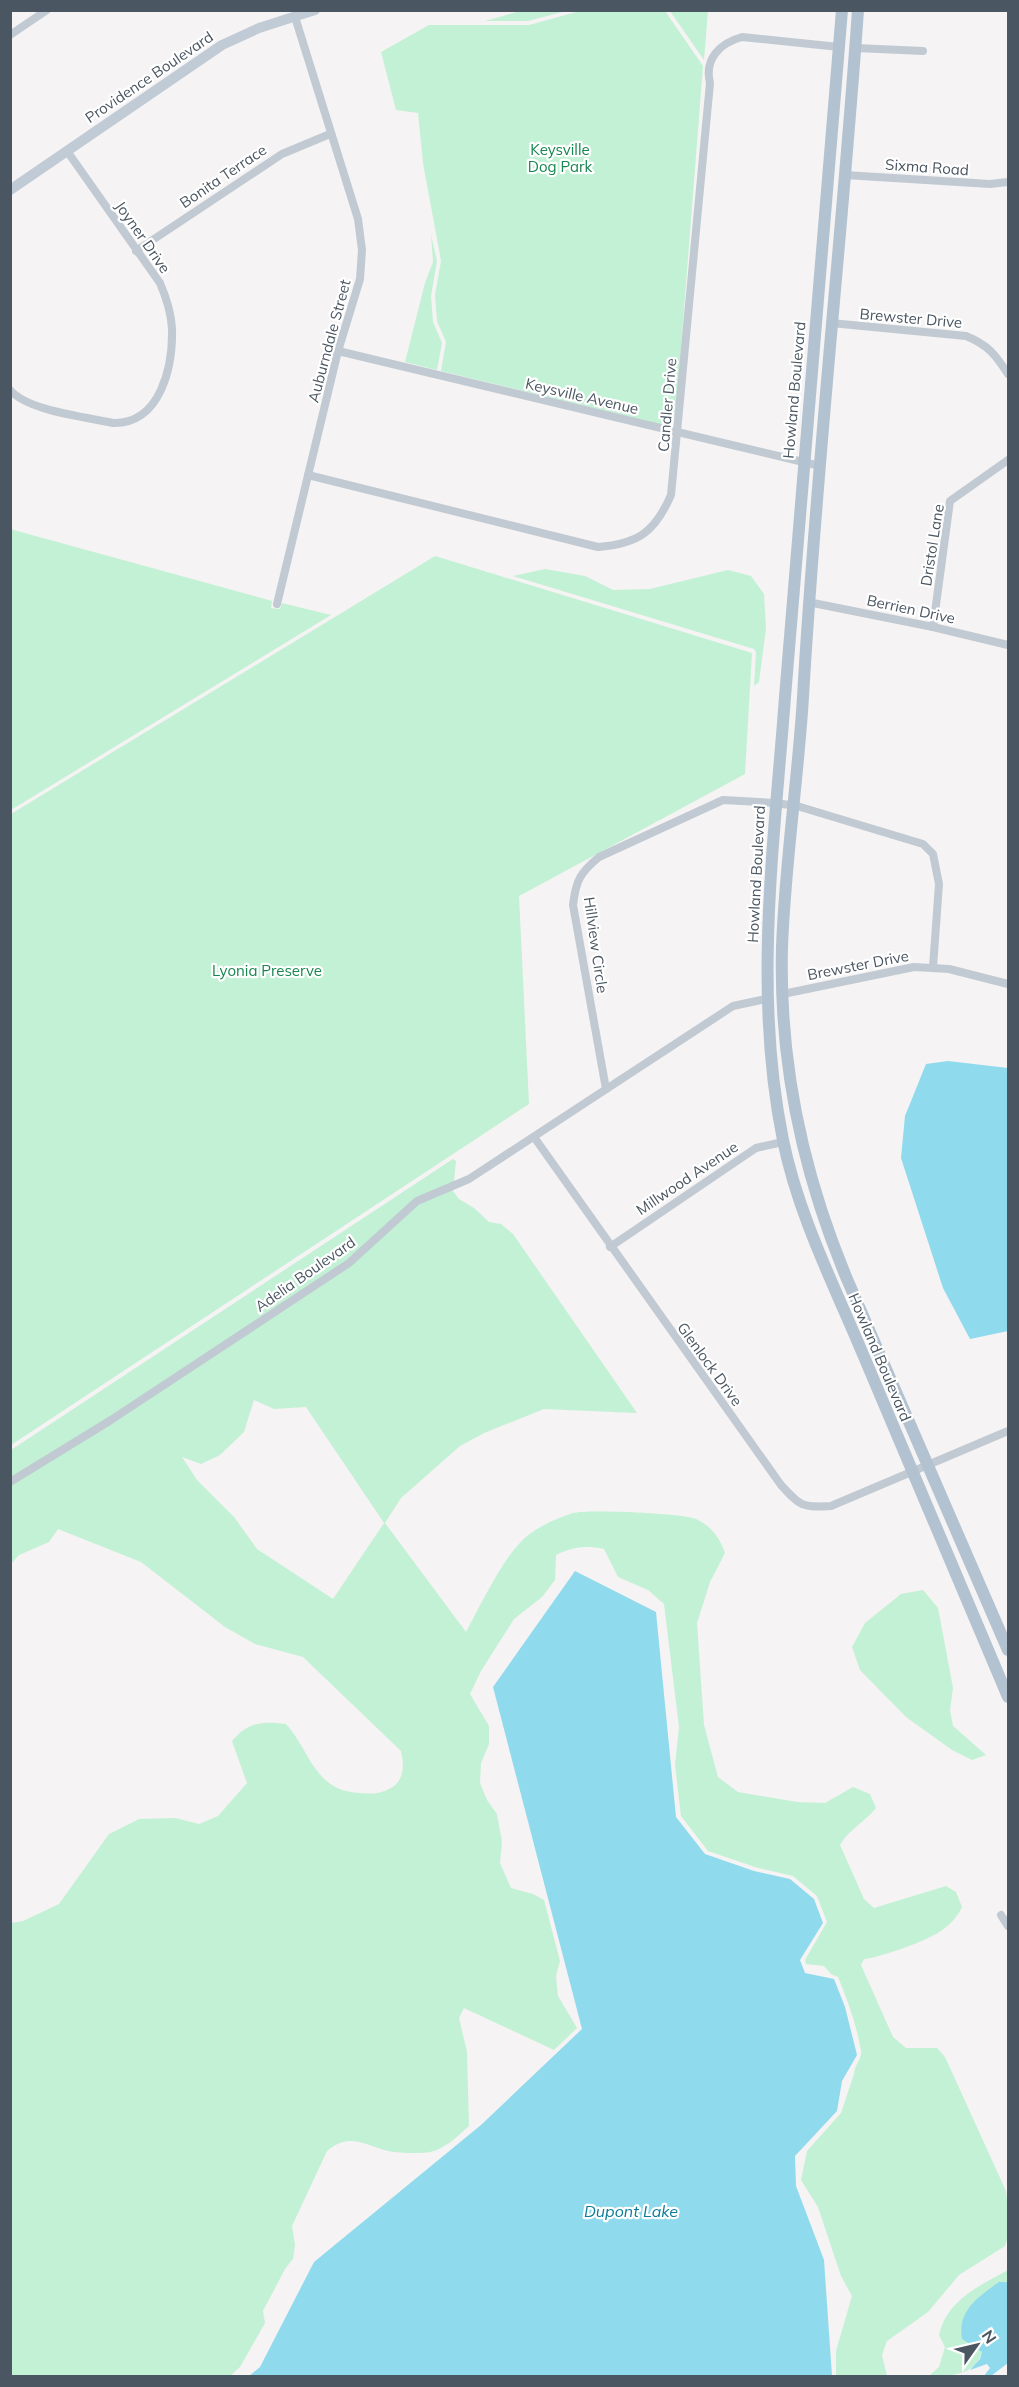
<svg xmlns="http://www.w3.org/2000/svg" width="1019" height="2387" font-family="Mulish,sans-serif">
<style>
.green{fill:#c3f1d5;fill-rule:evenodd}
.water{fill:#90daee}
.lines{fill:none;stroke-linecap:round;stroke-linejoin:round}
.street{stroke:#c1cad2;stroke-width:8}
.secondary{stroke:#c1cbd6;stroke-width:10}
.primary{stroke:#b3c2d1;stroke-width:12}
.labels{text-anchor:middle;dominant-baseline:central;stroke-width:4.5;stroke-linejoin:round;paint-order:stroke}
.street-label{font-size:15px;fill:#4a5661;stroke:#fff}
.park-label{font-size:15px;fill:#17864f;stroke:#fff}
.water-label{font-size:16px;font-style:italic;fill:#0c7c9b;stroke:#fff}
</style>
<rect width="100%" height="100%" fill="#f5f3f3"/>
<g class="green">
<path d="M524 10H566V11L528 21H485Z"/>
<path d="M580 11H665L703 66 678 386 674 417 663 425 441 371 446 342 437 321 435 295 441 261 423 163 418 113 396 110 381 52 429 25H529Z"/>
<path d="M670 11H708L704 60Z"/>
<path d="M431 235 437 261 431 296 433 322 442 343 437 370 405 362 425 283 433 262Z"/>
<path d="M10 529 272 601 271 608 280 609 282 603 331 615 11 810Z"/>
<path d="M435 556 752 653 745 774 519 896 529 1104 11 1445V814Z"/>
<path d="M545 569 585 576 613 590 650 589 728 570 751 576 764 594 766 628 759 682 754 686 756 652 754 649 513 576Z"/>
<path d="M453 1159 456 1161 453 1191 459 1199 474 1208 489 1222 501 1224 513 1234 637 1413 544 1409 484 1433 460 1446 401 1498 385 1523 466 1632C481 1605 506 1550 531 1533 542 1525 560 1517 573 1513 587 1509 683 1513 696 1519 711 1526 720 1538 725 1553L710 1582 697 1623 704 1725 718 1777 738 1792 797 1802 825 1803 853 1787 870 1794 876 1808C864 1823 849 1829 840 1845L864 1899 874 1908 946 1886 956 1892 962 1907C957 1918 947 1928 936 1934 922 1942 879 1958 864 1959L861 1965 893 2037 906 2048H937L945 2057 1006 2191 1008 2208V2237L1005 2246 959 2275 928 2312 887 2341 882 2355 887 2376H836V2351L852 2296 841 2276 818 2207 801 2180 807 2151 841 2113 854 2074C854 2065 862 2060 861 2051 857 2026 848 2001 838 1977L831 1974 824 1966 806 1964 805 1960 827 1922 817 1896 793 1876 755 1867 708 1851 681 1816 675 1765 679 1727 664 1604 648 1590 618 1577 604 1549C587 1545 572 1547 556 1555L555 1580 542 1597 514 1619 481 1671 470 1694 489 1726V1744L481 1763 480 1783 487 1800 497 1814 502 1842 500 1863 511 1888 533 1894 544 1900 560 1961 556 1976 558 1996 577 2028 554 2050 464 2008 459 2018 467 2052 469 2126C458 2136 445 2149 430 2152 422 2154 397 2153 388 2151 364 2145 350 2132 327 2151L292 2226 295 2245 293 2259 285 2269 263 2311 265 2323 240 2367 230 2376H11V1923L23 1921 59 1904 109 1834 139 1819 175 1818 199 1824 218 1816 247 1783 232 1741C248 1722 262 1721 286 1724 311 1752 314 1791 360 1793 373 1794 380 1794 391 1788 405 1780 404 1764 401 1751L303 1657 255 1644 225 1627 141 1562 58 1529 49 1542 19 1555 11 1564V1450ZM254 1400 274 1409 306 1407 384 1523 333 1599 257 1549 234 1517 197 1480 182 1457 201 1464 220 1455 244 1432Z"/>
<path d="M923 1590 938 1608 953 1688 950 1710 953 1726 986 1755 972 1760 952 1750 906 1717 860 1670 852 1647 865 1623 901 1594Z"/>
<path d="M1008 2270V2282H999L975 2347 982 2352C975 2376 950 2376 929 2376L939 2367 945 2347 939 2335C947 2300 979 2286 1008 2270Z"/>
</g>
<g class="water">
<path d="M948 1061 1008 1068V1331L970 1339 943 1288 901 1158 905 1116 926 1064Z"/>
<path d="M575 1571 656 1612 676 1817 705 1854 754 1871 790 1879 814 1899 823 1923 800 1960 805 1973 834 1979 845 2007 857 2055 842 2081 837 2111 795 2156 796 2186 824 2260 832 2376H249L260 2367 314 2262 481 2125 582 2029 493 1687Z"/>
<path d="M999 2282H1008V2363L991 2376H984L990 2368 987 2364 970 2370 980 2359 982 2352 962 2339C957 2311 978 2297 999 2282Z"/>
</g>
<g class="lines">
<g class="street">
<path d="M10 35 47 10"/>
<path d="M856 48 923 51"/>
<path d="M845 175 990 184 1008 182"/>
<path d="M136 251 282 154 330 134"/>
<path d="M831 323 966 336C988 345 995 354 1008 374"/>
<path d="M338 351 820 466"/>
<path d="M10 390C28 411 86 417 113 423 161 424 173 366 172 328 171 312 166 297 160 283L67 151"/>
<path d="M308 475 598 547C638 544 655 532 671 495L710 83C704 59 720 43 742 37L839 47"/>
<path d="M808 602 933 627 1008 645"/>
<path d="M277 604 338 351 360 279 362 250 358 219 295 17"/>
<path d="M933 627 950 501 1008 460"/>
<path d="M783 994 914 967 949 969 1008 984"/>
<path d="M606 1089 573 905C576 880 580 873 599 857L723 800 775 803 797 806 923 844 933 854 939 884 933 967"/>
<path d="M534 1137 781 1485C800 1506 802 1508 831 1506L1008 1431"/>
<path d="M610 1247 756 1148 783 1142"/>
<path d="M10 1482 111 1420 349 1263 417 1201 469 1179 733 1006 766 999"/>
<path d="M1001 1915 1008 1926"/>
</g>
<path class="secondary" d="M10 190 222 45 259 28 315 10"/>
<g class="primary">
<path d="M842 10C822 239 803 468 785 697 774 845 753 993 783 1140 798 1214 833 1283 862 1352 911 1467 959 1582 1008 1697"/>
<path d="M858 10C842 239 816 468 803 697 798 780 785 863 782 947 779 1061 803 1174 847 1279L1008 1650"/>
</g>
</g>
<g class="labels">
<g class="street-label">
<text transform="translate(149 77) rotate(-34)">Providence Boulevard</text>
<text transform="translate(927 167) rotate(4)">Sixma Road</text>
<text transform="translate(223 176) rotate(-34)">Bonita Terrace</text>
<text transform="translate(143 237) rotate(55)">Joyner Drive</text>
<text transform="translate(911 318) rotate(5)">Brewster Drive</text>
<text transform="translate(329 341) rotate(-75)">Auburndale Street</text>
<text transform="translate(794 390) rotate(-85)">Howland Boulevard</text>
<text transform="translate(582 396) rotate(13)">Keysville Avenue</text>
<text transform="translate(667 405) rotate(-85)">Candler Drive</text>
<text transform="translate(932 545) rotate(-81)">Dristol Lane</text>
<text transform="translate(911 609) rotate(12)">Berrien Drive</text>
<text transform="translate(756 874) rotate(-87)">Howland Boulevard</text>
<text transform="translate(596 945) rotate(82)">Hillview Circle</text>
<text transform="translate(858 965) rotate(-11)">Brewster Drive</text>
<text transform="translate(687 1178) rotate(-34)">Millwood Avenue</text>
<text transform="translate(305 1274) rotate(-35)">Adelia Boulevard</text>
<text transform="translate(880 1357) rotate(67)">Howland Boulevard</text>
<text transform="translate(710 1364) rotate(54)">Glenlock Drive</text>
</g>
<g class="park-label">
<text x="560" y="149">Keysville<tspan x="560" dy="17">Dog Park</tspan></text>
<text x="267" y="970">Lyonia Preserve</text>
</g>
<g class="water-label">
<text x="631" y="2211">Dupont Lake</text>
</g>
</g>
<rect width="1019" height="2387" fill="none" stroke="#4a5661" stroke-width="24"/>
<g transform="translate(977 2345) rotate(56)" stroke="#ffffff" stroke-width="4.5" paint-order="stroke">
<path d="M0-4.5L10 22L0 15L-10 22Z" fill="#4a5661"/>
<text y="-9" font-size="16" font-weight="bold" text-anchor="middle" fill="#4a5661">N</text>
</g>
</svg>
